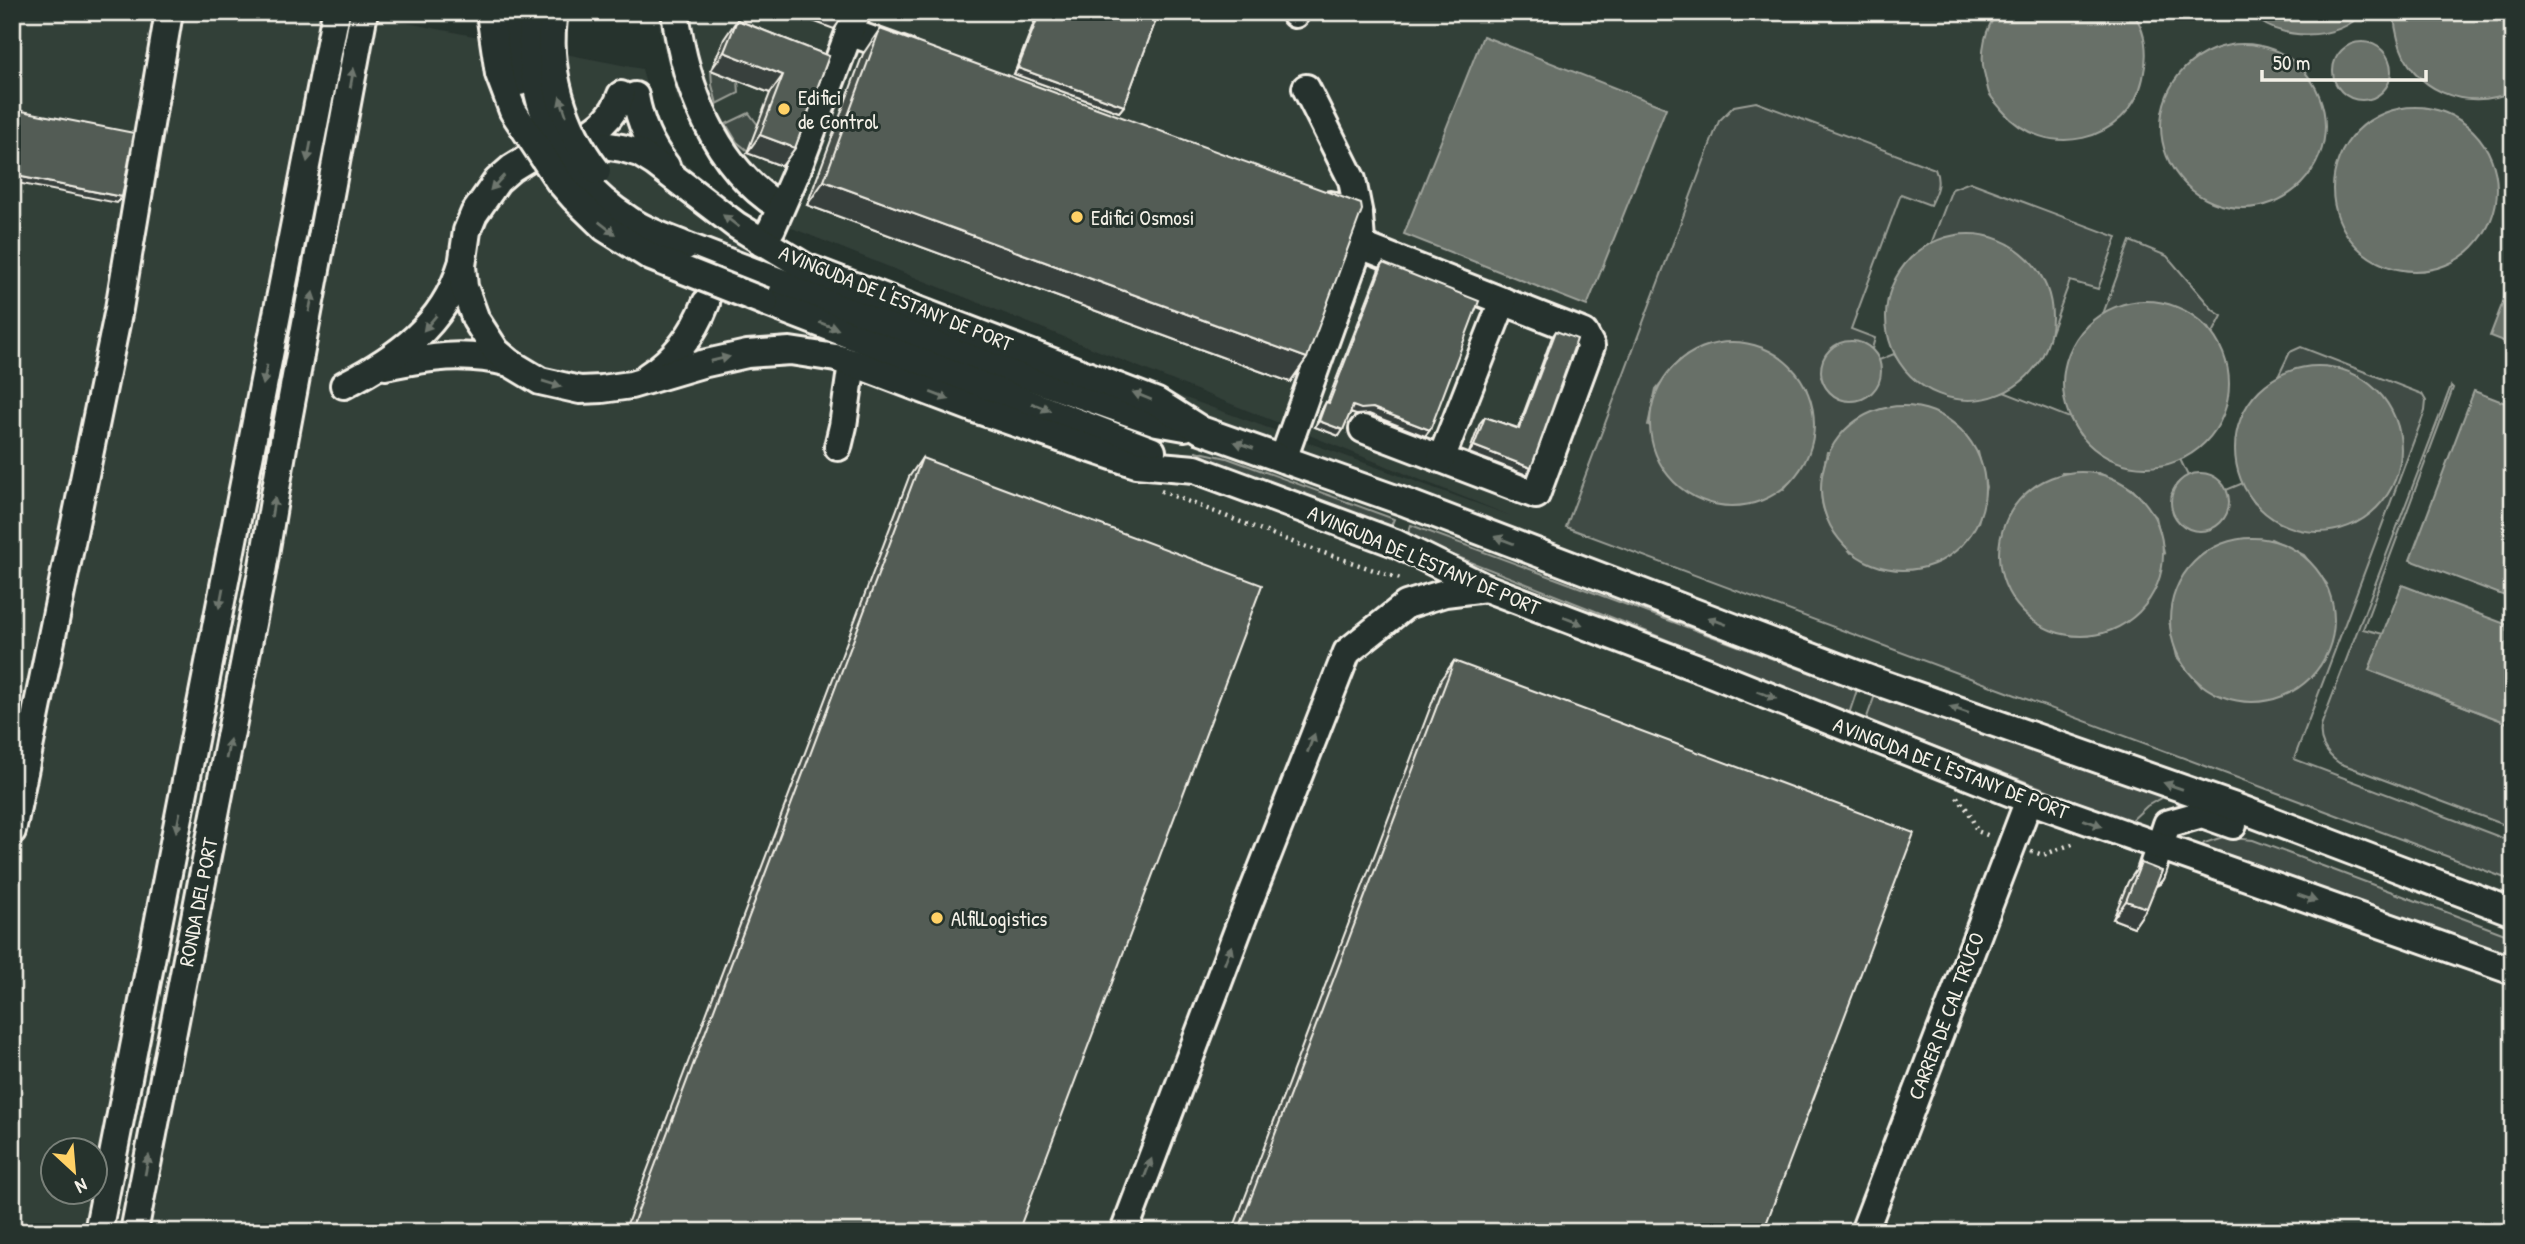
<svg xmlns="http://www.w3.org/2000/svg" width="2525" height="1244" font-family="'Patrick Hand',sans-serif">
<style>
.built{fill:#333f39;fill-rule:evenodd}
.green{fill:#414b45;stroke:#9a9e96;stroke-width:2;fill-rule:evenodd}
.water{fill:#676f68;stroke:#9fa39b;stroke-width:2}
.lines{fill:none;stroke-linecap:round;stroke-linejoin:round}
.minor-casing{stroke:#f4f1e8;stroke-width:32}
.path{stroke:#f4f1e8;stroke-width:4.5;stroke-dasharray:2 5;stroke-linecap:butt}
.minor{stroke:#26332d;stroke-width:26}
.minor-bridge-casing{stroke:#f4f1e8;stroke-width:32;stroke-linecap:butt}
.minor-bridge{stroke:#26332d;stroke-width:26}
.wall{fill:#474f49;stroke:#f4f1e8;stroke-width:2}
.shaded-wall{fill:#39403c;stroke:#f4f1e8;stroke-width:2}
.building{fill:#525c55;stroke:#f4f1e8;stroke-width:2}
.oneway{fill:#6e766e}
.poi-dot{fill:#ffd166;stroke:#26332d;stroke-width:2.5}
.labels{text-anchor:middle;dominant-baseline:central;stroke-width:6;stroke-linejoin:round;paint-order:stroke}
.poi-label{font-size:21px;fill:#f4f1e8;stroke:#26332d;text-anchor:start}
.street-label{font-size:21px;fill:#f4f1e8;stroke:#26332d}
</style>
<rect width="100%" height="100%" fill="#26332d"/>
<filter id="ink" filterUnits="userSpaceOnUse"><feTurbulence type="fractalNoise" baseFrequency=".0143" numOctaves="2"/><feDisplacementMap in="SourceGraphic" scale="14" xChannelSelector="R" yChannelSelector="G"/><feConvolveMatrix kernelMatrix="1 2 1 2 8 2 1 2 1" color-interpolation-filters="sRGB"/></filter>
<g filter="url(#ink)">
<path class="built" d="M12 12H351L642 69 655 120 684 162 758 229 923 303 1511 516 762 216 704 151 677 98 660 35 658 12H2513V1232H12ZM52 1150H94V1192H52Z"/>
<g class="green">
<path d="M711 70 738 80 739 93 717 104 712 85Z"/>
<path d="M1756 102 1935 169C1941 183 1936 192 1930 205L1901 194 1851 329 1875 338 1872 349 1864 344 1851 341 1821 377C1826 393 1839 403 1857 400L1880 365 1879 360 1894 354C1921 395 1957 409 2004 392L2070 418 2080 435 2166 464 2180 459 2188 476 2177 484 2172 493 2229 502 2226 490 2243 483 2254 502 2283 374 2278 377 2290 352 2301 347 2422 394 2426 401 2425 411 2294 759 2513 842V881L1566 527 1719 121 1734 106ZM1680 360 1806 388C1818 438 1816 449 1784 489L1648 425 1656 389ZM1827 452H1978L1986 487 1978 523 1851 553C1819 513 1816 502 1827 452ZM2062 473H2099L2132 489 2156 517 2164 553ZM2271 539 2304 555 2327 584 2201 686 2177 657 2169 621Z"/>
<path d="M749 113 758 125 748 151 737 142 726 124Z"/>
<path d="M1970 182 2117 237 2098 289 2070 281 2050 335C2053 302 2046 274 2019 253 2003 241 1989 234 1968 235 1956 235 1943 241 1931 244L1952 189Z"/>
<path d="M2130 241 2167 256 2213 310 2222 316 2212 335 2208 328 2103 314Z"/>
<path d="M2451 386 2453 388 2363 629 2383 634 2369 670 2513 725V828L2339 763C2326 754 2317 740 2322 723Z"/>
<path d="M1195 451 1227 458 1394 519 1389 531 1224 467Z"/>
<path d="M1411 525 1857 690 1849 714 1613 618 1407 537Z"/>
<path d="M1875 695 2027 744 2163 794 2164 796 2147 806 2130 822 1866 720Z"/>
<path d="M2223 837 2253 840 2513 937V965L2201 848 2204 843Z"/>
</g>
<g class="water">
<path d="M1998 12H2132C2147 31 2148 55 2143 78 2129 143 2044 162 2002 110 1998 105 1992 99 1989 93 1987 87 1986 79 1984 72 1980 52 1985 28 1998 12Z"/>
<path d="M2250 12H2363C2340 42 2274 42 2250 12Z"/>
<path d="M2395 12H2513V91C2466 113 2410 90 2398 39 2396 30 2393 21 2395 12Z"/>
<path d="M1483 36 1666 108 1587 306 1404 234Z"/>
<circle cx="2362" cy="71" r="29"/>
<circle cx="2243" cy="126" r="82"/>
<circle cx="2415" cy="189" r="82"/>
<circle cx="1969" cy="317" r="83"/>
<path d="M2513 276V345L2490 336Z"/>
<circle cx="2146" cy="384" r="83"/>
<circle cx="1851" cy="371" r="30"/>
<circle cx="1732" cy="424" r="82"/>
<circle cx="2318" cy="449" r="83"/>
<path d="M2474 391 2513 406V599L2410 560Z"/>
<circle cx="1903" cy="488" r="82"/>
<circle cx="2081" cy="554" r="82"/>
<circle cx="2200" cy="502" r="29"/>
<circle cx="2252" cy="620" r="82"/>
<path d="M2402 585 2513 627V725L2369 670Z"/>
</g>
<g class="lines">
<defs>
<g id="minor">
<path d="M675 12C685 86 714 166 780 207"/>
<path d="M1294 12 1295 14"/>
<path d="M849 32 905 52"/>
<path d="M1306 88 1352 180 1359 215"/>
<path d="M635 96C640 123 649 144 666 166"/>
<path d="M572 144C595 130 612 121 621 95"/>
<path d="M762 243 772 228 796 173 857 12"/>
<path d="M1360 245 1584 333 1591 346 1536 495 1363 429"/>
<path d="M686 246 1027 376 1157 422 1185 427"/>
<path d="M765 302 1152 451"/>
<path d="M385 366C431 357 463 351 510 363"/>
<path d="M648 376C676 358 694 334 706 303"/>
<path d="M344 385C396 358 443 326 461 267"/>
<path d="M838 447 843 426 852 363"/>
<path d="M1283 459 1361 241 1359 215 1330 205"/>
<path d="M1441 459 1503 301"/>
<path d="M12 831 119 309 169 12"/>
<path d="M2151 872 2167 824 2202 814 2233 825"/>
<path d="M2513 912 2241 809 1872 680 1407 503 1201 430 1157 402 805 267 736 225 655 163 639 153 622 148 603 145H570L530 157 512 168 497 181 474 214 467 231 462 266 464 287 476 320 496 351 510 363 540 381 580 390 602 389 631 385 702 364 747 354 790 351 836 358 864 367 975 409 1136 464 1195 469 1395 543 1486 588 1703 670 2029 800 2513 971"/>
<path d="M98 1232 336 12"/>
<path d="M134 1232 262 572 284 441 364 12"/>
<path d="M1124 1232 1238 930 1347 652 1406 605 1445 593 1486 588"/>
<path d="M1864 1232 2029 800"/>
</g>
</defs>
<use href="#minor" class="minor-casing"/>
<g class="path">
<path d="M1161 491 1295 543 1403 580"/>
<path d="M1957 797 1969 812 1977 831 1990 836"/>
<path d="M2031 851 2043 855 2075 843"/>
</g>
<use href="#minor" class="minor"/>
<defs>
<g id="minor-bridge">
<path d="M511 12 513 49 519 82"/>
<path d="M534 12C523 93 558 175 628 219 645 231 667 238 686 246"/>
<path d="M554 12C545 67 563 127 597 171"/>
<path d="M490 13 499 74 513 111 559 181 574 198 605 228 651 257 765 302"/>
</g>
</defs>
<use href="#minor-bridge" class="minor-bridge-casing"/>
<use href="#minor-bridge" class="minor-bridge"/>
</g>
<g class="wall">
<path d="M1038 12H1159L1124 106 1119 112 1014 74Z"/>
<path d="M737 20 829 56 795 148 782 166 747 153 770 93 711 70 724 39Z"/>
<path d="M880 29 1307 358 1290 382 807 205 863 54Z"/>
<path d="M1383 263 1430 430 1425 436 1369 414 1356 415 1350 413 1339 436 1315 427 1322 409 1326 402 1327 403 1379 269Z"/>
<path d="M1556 331 1531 468 1527 475 1469 453 1480 423 1485 417 1518 428 1552 337Z"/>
<path d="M922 458 1018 1232H624L909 477Z"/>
<path d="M1454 661 1763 1232H1232L1441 679Z"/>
<path d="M2141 863 2147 908 2134 927 2113 919 2128 882Z"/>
</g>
<g class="shaded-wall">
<path d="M789 12H846L834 29Z"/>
<path d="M724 52 783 75 770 93 711 70Z"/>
<path d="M1018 68 1124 106 1119 112 1014 74Z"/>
<path d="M760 135 795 148 782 166 747 153Z"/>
<path d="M12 175 122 197 117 203 12 182Z"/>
<path d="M824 181 1307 358 1290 382 807 205Z"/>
<path d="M1353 406 1373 408 1430 430 1425 436 1369 414 1356 415 1348 412Z"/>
<path d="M1319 421 1343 430 1339 436 1315 427Z"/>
<path d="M1474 446 1531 468 1527 475 1469 453Z"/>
<path d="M2126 901 2147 908 2134 927 2113 919Z"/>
</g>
<g class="building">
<path d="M1040 12H1159L1124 106 1018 68Z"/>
<path d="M737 20 829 56 795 148 760 135 783 75 724 52Z"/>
<path d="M880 29 1361 204 1362 210 1307 358 824 181Z"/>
<path d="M12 109 134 133 122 197 12 175Z"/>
<path d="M1383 263 1479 301 1430 430 1373 408 1361 409 1353 406 1343 430 1319 421 1326 402 1329 403Z"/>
<path d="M1556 331 1577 339 1531 468 1474 446 1485 417 1519 429Z"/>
<path d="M922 458 1262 585 1018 1232H630Z"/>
<path d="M1454 661 1914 833 1763 1232H1238Z"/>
<path d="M2141 863 2162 871 2147 908 2126 901Z"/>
</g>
<defs><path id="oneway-solid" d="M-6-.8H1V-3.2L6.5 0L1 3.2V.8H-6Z" transform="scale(1.75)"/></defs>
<g class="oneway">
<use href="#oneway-solid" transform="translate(352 78) rotate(-80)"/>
<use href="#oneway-solid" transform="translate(563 106) rotate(-109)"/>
<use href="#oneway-solid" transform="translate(309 152) rotate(101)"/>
<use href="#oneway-solid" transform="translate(497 183) rotate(133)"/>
<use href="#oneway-solid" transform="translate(731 221) rotate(-143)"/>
<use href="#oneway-solid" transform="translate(607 228) rotate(38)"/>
<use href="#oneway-solid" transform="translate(311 302) rotate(-79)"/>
<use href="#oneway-solid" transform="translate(430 323) rotate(130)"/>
<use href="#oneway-solid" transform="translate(829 326) rotate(21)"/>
<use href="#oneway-solid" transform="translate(720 359) rotate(-13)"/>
<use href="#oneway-solid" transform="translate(265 375) rotate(101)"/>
<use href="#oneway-solid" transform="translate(552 384) rotate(17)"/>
<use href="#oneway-solid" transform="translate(940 396) rotate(21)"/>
<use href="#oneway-solid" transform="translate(1142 396) rotate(-158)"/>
<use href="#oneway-solid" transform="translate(1041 407) rotate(22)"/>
<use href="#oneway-solid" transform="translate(1244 445) rotate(-161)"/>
<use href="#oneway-solid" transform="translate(273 507) rotate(-81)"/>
<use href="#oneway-solid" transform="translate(1504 540) rotate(-159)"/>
<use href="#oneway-solid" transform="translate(221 598) rotate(101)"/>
<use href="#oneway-solid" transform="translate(1573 621) rotate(21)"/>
<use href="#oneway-solid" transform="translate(1717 621) rotate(-159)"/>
<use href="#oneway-solid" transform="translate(1767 695) rotate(22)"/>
<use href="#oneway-solid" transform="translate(1959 710) rotate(-161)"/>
<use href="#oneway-solid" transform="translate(1311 743) rotate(-69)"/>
<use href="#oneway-solid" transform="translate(228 749) rotate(-79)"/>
<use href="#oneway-solid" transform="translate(2173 786) rotate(-161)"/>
<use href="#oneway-solid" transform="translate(178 822) rotate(101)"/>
<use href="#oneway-solid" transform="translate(2093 823) rotate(20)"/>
<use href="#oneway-solid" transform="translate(2307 898) rotate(19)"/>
<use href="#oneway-solid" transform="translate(1228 955) rotate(-69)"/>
<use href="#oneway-solid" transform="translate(147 1165) rotate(-79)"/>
<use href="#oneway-solid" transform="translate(1148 1168) rotate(-69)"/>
</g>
</g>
<g class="poi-dot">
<circle cx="784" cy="109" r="7"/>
<circle cx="1077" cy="217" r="7"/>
<circle cx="937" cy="918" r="7"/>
</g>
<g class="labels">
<g class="poi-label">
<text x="798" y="97">Edifici<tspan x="798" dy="24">de Control</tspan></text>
<text x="1091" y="217">Edifici Osmosi</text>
<text x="951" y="918">AlfilLogistics</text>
</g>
<g class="street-label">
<text transform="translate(896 298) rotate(22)">AVINGUDA DE L'ESTANY DE PORT</text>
<text transform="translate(1424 560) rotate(23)">AVINGUDA DE L'ESTANY DE PORT</text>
<text transform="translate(1951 768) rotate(21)">AVINGUDA DE L'ESTANY DE PORT</text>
<text transform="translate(198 902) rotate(-79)">RONDA DEL PORT</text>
<text transform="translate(1946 1016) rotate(-69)">CARRER DE CAL TRUCO</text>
</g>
</g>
<rect width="2525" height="1244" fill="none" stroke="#26332d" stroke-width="42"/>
<rect x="21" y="21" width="2483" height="1202" fill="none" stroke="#f4f1e8" stroke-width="2.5" filter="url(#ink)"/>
<g transform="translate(74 1171) rotate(154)"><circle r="33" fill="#26332d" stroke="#787f78" stroke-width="2"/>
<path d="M0-5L12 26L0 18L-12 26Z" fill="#ffd166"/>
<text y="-10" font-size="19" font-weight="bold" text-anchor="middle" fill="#f4f1e8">N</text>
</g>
<path d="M2262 70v10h164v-10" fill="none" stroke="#f4f1e8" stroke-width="3.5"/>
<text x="2273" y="70" font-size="21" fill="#f4f1e8" stroke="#26332d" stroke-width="5" paint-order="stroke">50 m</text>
</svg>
